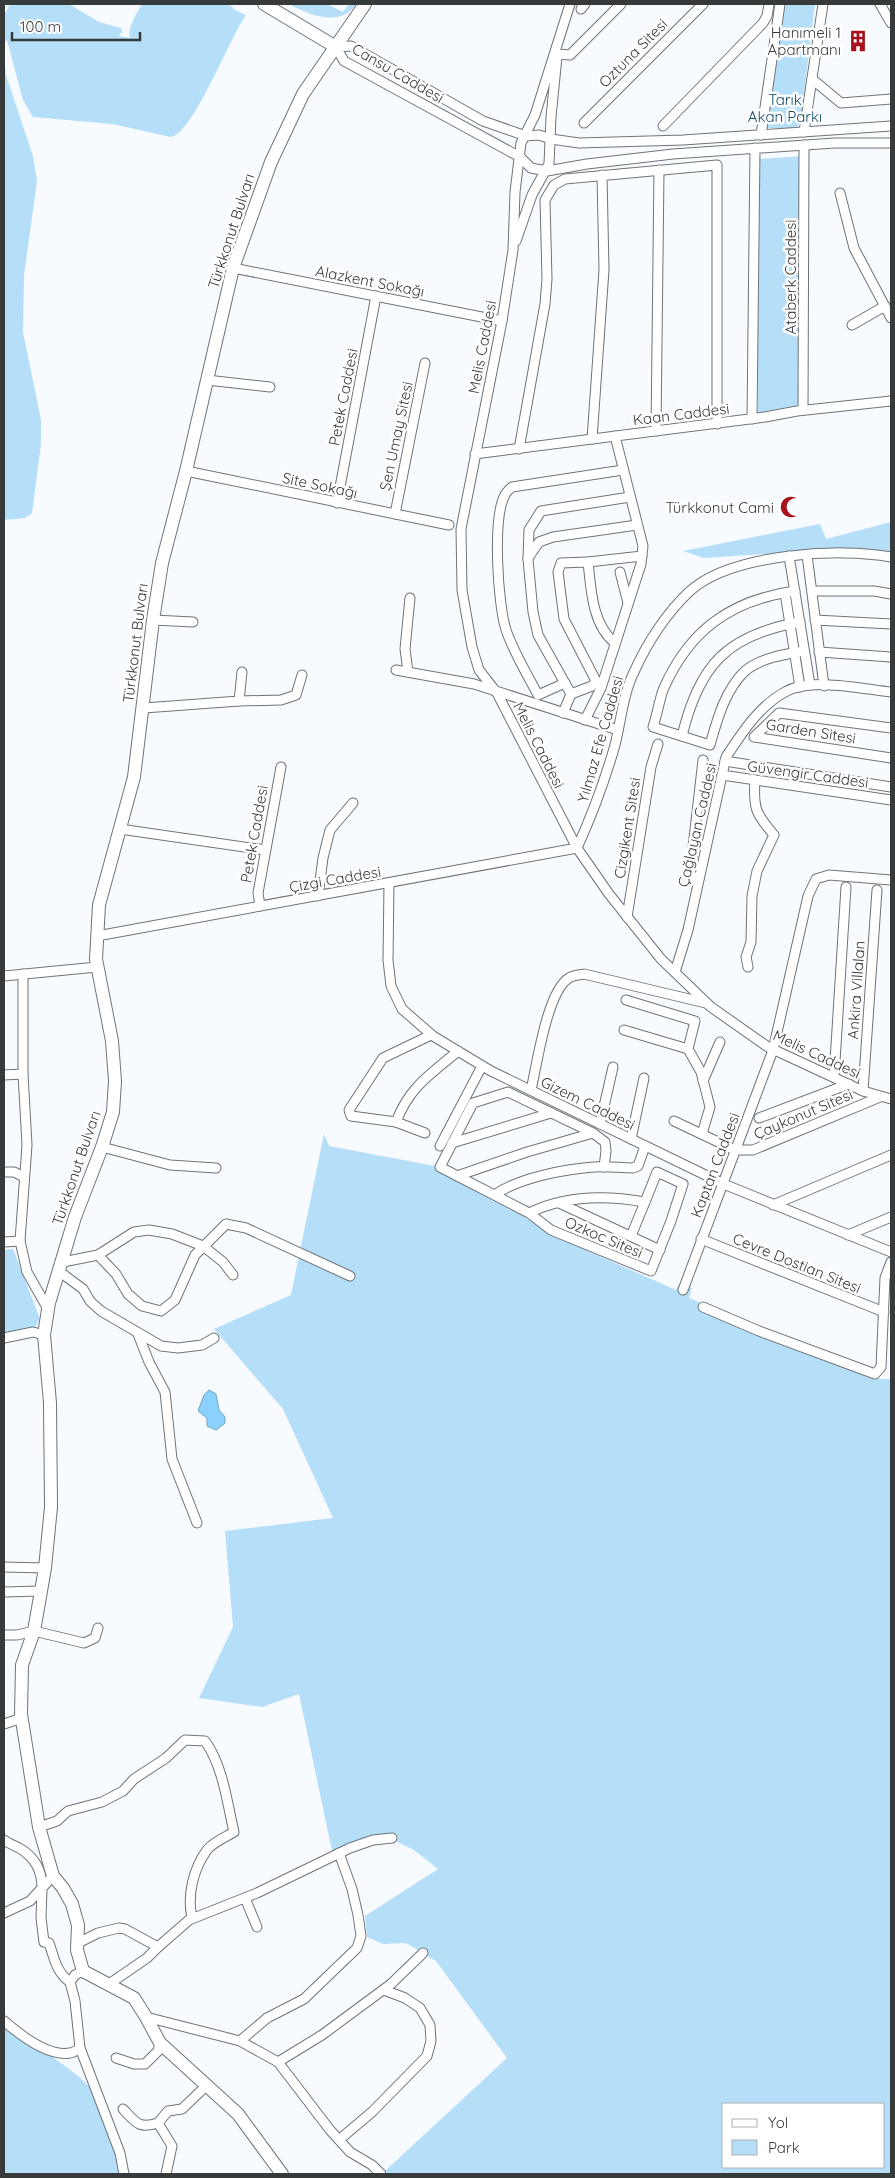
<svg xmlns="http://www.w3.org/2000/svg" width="895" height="2178" viewBox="0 0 895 2178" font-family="Quicksand,sans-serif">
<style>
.green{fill:#b5dff8;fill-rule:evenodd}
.water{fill:#8ad2fd;stroke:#71a4c3}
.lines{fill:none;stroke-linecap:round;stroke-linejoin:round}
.street-casing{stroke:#6f7478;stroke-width:11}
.secondary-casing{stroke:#6f7478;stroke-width:14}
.street{stroke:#fff;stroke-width:9}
.secondary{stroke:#fff;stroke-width:12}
.labels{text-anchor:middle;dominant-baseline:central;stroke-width:5;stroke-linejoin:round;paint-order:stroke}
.poi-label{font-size:15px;fill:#373a3b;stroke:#fff;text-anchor:end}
.street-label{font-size:15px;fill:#373a3b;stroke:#fff}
.park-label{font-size:15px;fill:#0f4966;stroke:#fff}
</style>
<rect width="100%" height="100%" fill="#f7fbff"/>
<g class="green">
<path d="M10 4H69L99 22 121 28 122 32 119 36 130 38C127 28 137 13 142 4H229L235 10 246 15C231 35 193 134 171 137L112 124 33 117 23 100 7 40 4 42V15Z"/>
<path d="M289 4H327L343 12 349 4H356C341 28 308 15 289 4Z"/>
<path d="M784 4H815L801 118 798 126 795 128H764Z"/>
<path d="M4 63 6 75 33 156 37 181 24 275 23 332 41 420V444L32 513 25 518 4 520Z"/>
<path d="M804 156 799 405 758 413V159Z"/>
<path d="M891 522V553L839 549 704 558 683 551 820 524 826 539Z"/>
<path d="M324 1134 329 1146 440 1167 500 1201 554 1236 676 1290 679 1284 692 1288 689 1298 880 1379H891V2174H388L385 2171 507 2058 436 1961 406 1943 383 1944 367 1937 365 1916 438 1869 414 1850 383 1835 332 1851 299 1694 262 1707 199 1698 233 1627 225 1531 333 1518 283 1409 214 1329 291 1295ZM724 2104H884V2167H724Z"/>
<path d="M13 1249 40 1319 34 1329 4 1333V1250Z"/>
<path d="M4 2021 77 2075 91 2088 117 2155 120 2174H4Z"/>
</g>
<path class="water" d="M209 1390 216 1394 219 1410 225 1417V1423L216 1430 207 1426V1418L198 1411 204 1395Z"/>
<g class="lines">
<g class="street-casing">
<g id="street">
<path d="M570 4 535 115 521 143 515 192 513 250 502 321 461 529 462 590 472 647 479 670 497 693 577 848 609 894 661 959 711 1007 768 1047 863 1091 891 1099"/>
<path d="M880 4 891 23"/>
<path d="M581 9 585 4"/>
<path d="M557 54 570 55 621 4"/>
<path d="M812 79 841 103 891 99"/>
<path d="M584 123 703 4"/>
<path d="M663 126 763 23 767 16 769 4"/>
<path d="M891 126 683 140 579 143 551 139 539 135 526 136 483 121 351 46 336 47 344 61 520 157 531 168 547 171 587 164 673 154 835 143H891"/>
<path d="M804 132 823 4"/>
<path d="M761 135 780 4"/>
<path d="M840 193 854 248 891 318"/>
<path d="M516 241 532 195 549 164 551 117 557 57"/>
<path d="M233 268 502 321"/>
<path d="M852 325 885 306"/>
<path d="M207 380 270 387"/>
<path d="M803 410 804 145"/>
<path d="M752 419 755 148"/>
<path d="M656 431 659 170"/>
<path d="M592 439 604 270 602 175"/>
<path d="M519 449 545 304 547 279 545 200 554 185 565 179 717 165V424"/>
<path d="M475 454 765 417 797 411 891 401"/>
<path d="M186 471 449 525"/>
<path d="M337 503 376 296"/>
<path d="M395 514 425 363"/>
<path d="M807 555 824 686"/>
<path d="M789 556 810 685"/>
<path d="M528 558 539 542 553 537 637 525"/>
<path d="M588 562 642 556"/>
<path d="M620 572 628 603"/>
<path d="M795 591C731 600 689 630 663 690 659 702 657 715 653 727L710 745C717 720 725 690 745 671 760 658 786 654 804 651"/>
<path d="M812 591H874L891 594"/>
<path d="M785 593 800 687"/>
<path d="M153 620 193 622"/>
<path d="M815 620 891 624"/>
<path d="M819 652 891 657"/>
<path d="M396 670 474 684 618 730"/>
<path d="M408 672 405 649 410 598"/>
<path d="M565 683 538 695C527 674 514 653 506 630 498 605 492 518 505 495 506 492 510 489 512 487L623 470"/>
<path d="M571 694 592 686 596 681 564 619 558 572 561 563 588 562C591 589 592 625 615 643"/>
<path d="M239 701 281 700 296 695 302 675"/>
<path d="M144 708 239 701 242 672"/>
<path d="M563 713 571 694 538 635 533 612 528 559 529 530 541 511 630 497"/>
<path d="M585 720 601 688 641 564 643 546 615 436"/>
<path d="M891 728 779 713 754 737 891 758"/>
<path d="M682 736C699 665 727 635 800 622"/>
<path d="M725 761 891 787"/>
<path d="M722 775 891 800"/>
<path d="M120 829 265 850"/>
<path d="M577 848C592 815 605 780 615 745 621 721 623 694 634 672 647 643 667 612 690 591 731 554 839 547 891 557"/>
<path d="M698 882 690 873 703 760"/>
<path d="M389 884 388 960 391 986 402 1009 433 1036 491 1071 726 1185 891 1252"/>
<path d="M318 896 323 858 330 830 353 803"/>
<path d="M260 906 258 893 281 767"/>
<path d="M627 917 651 767 658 744"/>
<path d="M97 936 577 848"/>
<path d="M748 967 746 957 751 942 752 896 757 871 774 835C756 814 753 809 755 780"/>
<path d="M675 972 688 930 726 757C742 733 759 706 785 692 811 677 862 689 891 692"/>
<path d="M23 974V1074L27 1145 20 1241 27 1272 48 1309"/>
<path d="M4 976 97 967"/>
<path d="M626 1000 695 1021 688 1049"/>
<path d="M624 1030 688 1049 701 1072 710 1107 702 1134"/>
<path d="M4 1075 23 1074"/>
<path d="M834 1077 846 887"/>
<path d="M703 1081 720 1042"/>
<path d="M531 1090C537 1065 547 991 569 978 573 975 580 975 584 974L706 1003"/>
<path d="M863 1091 877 890"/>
<path d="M759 1118 849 1084"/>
<path d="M674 1121 735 1150H753L880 1097"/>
<path d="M396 1122C410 1086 430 1075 458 1051"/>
<path d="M600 1124 613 1067"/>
<path d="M425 1133 396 1122 351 1116 349 1110 383 1058 431 1035"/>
<path d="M631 1139 644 1078"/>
<path d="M452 1143 551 1113"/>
<path d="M440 1146 482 1066"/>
<path d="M102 1147 170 1165 216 1168"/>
<path d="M4 1172H14L24 1177"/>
<path d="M457 1176 527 1152 593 1133"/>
<path d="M496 1194C519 1178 565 1169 594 1167 607 1166 620 1168 633 1168L638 1166 645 1146"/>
<path d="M559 1203 660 1250"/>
<path d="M773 1205 891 1155"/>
<path d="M529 1213 551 1230 651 1271 671 1221 683 1184 657 1172 645 1202C606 1195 565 1195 529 1213L440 1167 473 1103 508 1092 593 1133 605 1142 606 1151 604 1167"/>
<path d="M848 1235 891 1217"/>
<path d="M631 1236 645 1202"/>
<path d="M701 1239 884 1312"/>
<path d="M4 1242 20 1241"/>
<path d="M98 1255 116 1274 128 1294 142 1306 161 1311 175 1300 195 1255 226 1224 246 1228 350 1276"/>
<path d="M63 1262 98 1255 134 1232 149 1230 172 1234 203 1246 223 1262 233 1275"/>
<path d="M60 1272 83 1289 90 1301 101 1311 161 1346 178 1348 202 1345 214 1338"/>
<path d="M683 1290 773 1050 808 896 816 879 829 875 891 880"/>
<path d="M703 1307 759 1331 875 1374 881 1367 885 1278 891 1262"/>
<path d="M138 1334 149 1362 165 1392 172 1459 197 1523"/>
<path d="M4 1338 33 1332 44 1335"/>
<path d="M4 1567 45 1568"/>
<path d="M4 1592 40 1591"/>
<path d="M4 1635H17L34 1631 84 1643 95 1638 98 1628"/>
<path d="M4 1724 22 1718"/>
<path d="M39 1827 57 1821 68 1811 102 1802 123 1791 134 1779 166 1758 185 1740 205 1741C223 1766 227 1802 234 1832 226 1837 213 1842 207 1850 193 1869 187 1896 192 1918"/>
<path d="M4 1840C9 1844 14 1845 19 1848 35 1857 42 1870 42 1888L30 1901 4 1913"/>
<path d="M53 1876 42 1888 41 1918 44 1942 49 1943C54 1957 56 1972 70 1982"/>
<path d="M245 1898 257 1927"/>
<path d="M78 1943 98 1933 119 1928 125 1929 158 1947 147 1958 109 1984"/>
<path d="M158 1947 189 1920 257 1893 350 1848 373 1840 392 1838"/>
<path d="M83 1971 75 1975 70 1982 75 2001 80 2048 120 2153 124 2174"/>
<path d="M146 2017 240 2041 278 2062 330 2130 350 2152 372 2165 381 2174"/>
<path d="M4 2021C19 2034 48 2057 70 2053 73 2053 77 2050 80 2048"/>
<path d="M240 2041 267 2018 304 1999 357 1948 361 1936 358 1915 352 1889 339 1853"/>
<path d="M116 2058 134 2064H145L158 2051 160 2043"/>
<path d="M278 2062 322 2035 391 1984 423 1953"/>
<path d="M123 2109C136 2123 139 2129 158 2123"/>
<path d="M340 2139 372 2112 427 2056 431 2041 430 2025 420 2008 405 1998 384 1990"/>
<path d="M166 2174 172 2146 158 2123 168 2111 182 2109 206 2086"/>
</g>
</g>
<g class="secondary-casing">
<g id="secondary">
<path d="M264 4 336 47"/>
<path d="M282 2174 238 2114 160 2043 146 2017 134 1998 83 1971 77 1950 78 1925 72 1904 63 1888 53 1876 39 1827 21 1714 22 1665 34 1631 45 1568 51 1507 50 1403 44 1335 49 1303 75 1217 102 1147 113 1112 115 1081 112 1041 96 959 99 905 134 777 153 620 162 563 186 471 233 268 271 162 303 94 365 4"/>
</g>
</g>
<use href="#street" class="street"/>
<use href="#secondary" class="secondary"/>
</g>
<defs>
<g id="building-bare" transform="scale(1.725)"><path d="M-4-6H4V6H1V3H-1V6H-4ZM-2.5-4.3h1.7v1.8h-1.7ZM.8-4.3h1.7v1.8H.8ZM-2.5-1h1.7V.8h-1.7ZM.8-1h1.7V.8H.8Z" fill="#a8121d" stroke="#fff" stroke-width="2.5" paint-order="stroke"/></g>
<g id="mosque-bare" transform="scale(1.725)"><path d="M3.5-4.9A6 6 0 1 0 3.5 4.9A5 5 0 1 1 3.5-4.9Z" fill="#a8121d" stroke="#fff" stroke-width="2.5" paint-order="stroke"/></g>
</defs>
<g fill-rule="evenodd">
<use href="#building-bare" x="858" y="41"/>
<use href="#mosque-bare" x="791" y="507"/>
</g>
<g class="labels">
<g class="poi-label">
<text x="841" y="32">Hanımeli 1<tspan x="841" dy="17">Apartmanı</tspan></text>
<text x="774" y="507">Türkkonut Cami</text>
</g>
<g class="street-label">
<text transform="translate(633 53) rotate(-45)">Oztuna Sitesi</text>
<text transform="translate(398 73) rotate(30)">Cansu Caddesi</text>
<text transform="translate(231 231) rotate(-72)">Türkkonut Bulvarı</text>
<text transform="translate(790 277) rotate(-90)">Ataberk Caddesi</text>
<text transform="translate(370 281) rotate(11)">Alazkent Sokağı</text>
<text transform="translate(482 347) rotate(-79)">Melis Caddesi</text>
<text transform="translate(343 397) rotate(-79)">Petek Caddesi</text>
<text transform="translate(681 414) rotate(-7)">Kaan Caddesi</text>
<text transform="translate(396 436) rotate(-78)">Şen Umay Sitesi</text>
<text transform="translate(320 485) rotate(12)">Site Sokağı</text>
<text transform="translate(135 643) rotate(-83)">Türkkonut Bulvarı</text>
<text transform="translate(811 731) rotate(9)">Garden Sitesi</text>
<text transform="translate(600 739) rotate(-74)">Yılmaz Efe Caddesi</text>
<text transform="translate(539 745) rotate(63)">Melis Caddesi</text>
<text transform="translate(808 774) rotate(8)">Güvengir Caddesi</text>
<text transform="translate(697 825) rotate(-77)">Çağlayan Caddesi</text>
<text transform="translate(627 828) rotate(-81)">Cizgikent Sitesi</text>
<text transform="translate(254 834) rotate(-80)">Petek Caddesi</text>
<text transform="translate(335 879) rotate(-10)">Çizgi Caddesi</text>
<text transform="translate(856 990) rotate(-86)">Ankira Villalan</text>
<text transform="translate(817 1054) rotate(25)">Melis Caddesi</text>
<text transform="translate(588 1103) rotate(26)">Gizem Caddesi</text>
<text transform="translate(803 1114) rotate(-23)">Çaykonut Sitesi</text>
<text transform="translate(715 1165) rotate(-69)">Kaptan Caddesi</text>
<text transform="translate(76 1168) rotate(-71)">Türkkonut Bulvarı</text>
<text transform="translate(604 1237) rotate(23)">Ozkoc Sitesi</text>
<text transform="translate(797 1263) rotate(22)">Cevre Dostian Sitesi</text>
</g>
<g class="park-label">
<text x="785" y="99">Tarık<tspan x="785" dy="17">Akan Parkı</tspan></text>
</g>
</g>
<rect width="895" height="2178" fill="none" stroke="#373a3b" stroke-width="10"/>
<rect x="722" y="2103" width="162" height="65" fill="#ffffff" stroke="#afb0b1"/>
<rect x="732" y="2119" width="25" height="8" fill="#ffffff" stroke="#afb0b1"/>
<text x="768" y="2128" font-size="15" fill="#373a3b">Yol</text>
<rect x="732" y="2140" width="25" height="15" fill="#b5dff8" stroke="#afb0b1"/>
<text x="768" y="2153" font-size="15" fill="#373a3b">Park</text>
<path d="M12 32v8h128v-8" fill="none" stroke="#373a3b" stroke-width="2.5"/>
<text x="20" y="32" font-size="15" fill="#373a3b" stroke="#ffffff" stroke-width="4" paint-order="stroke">100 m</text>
</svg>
